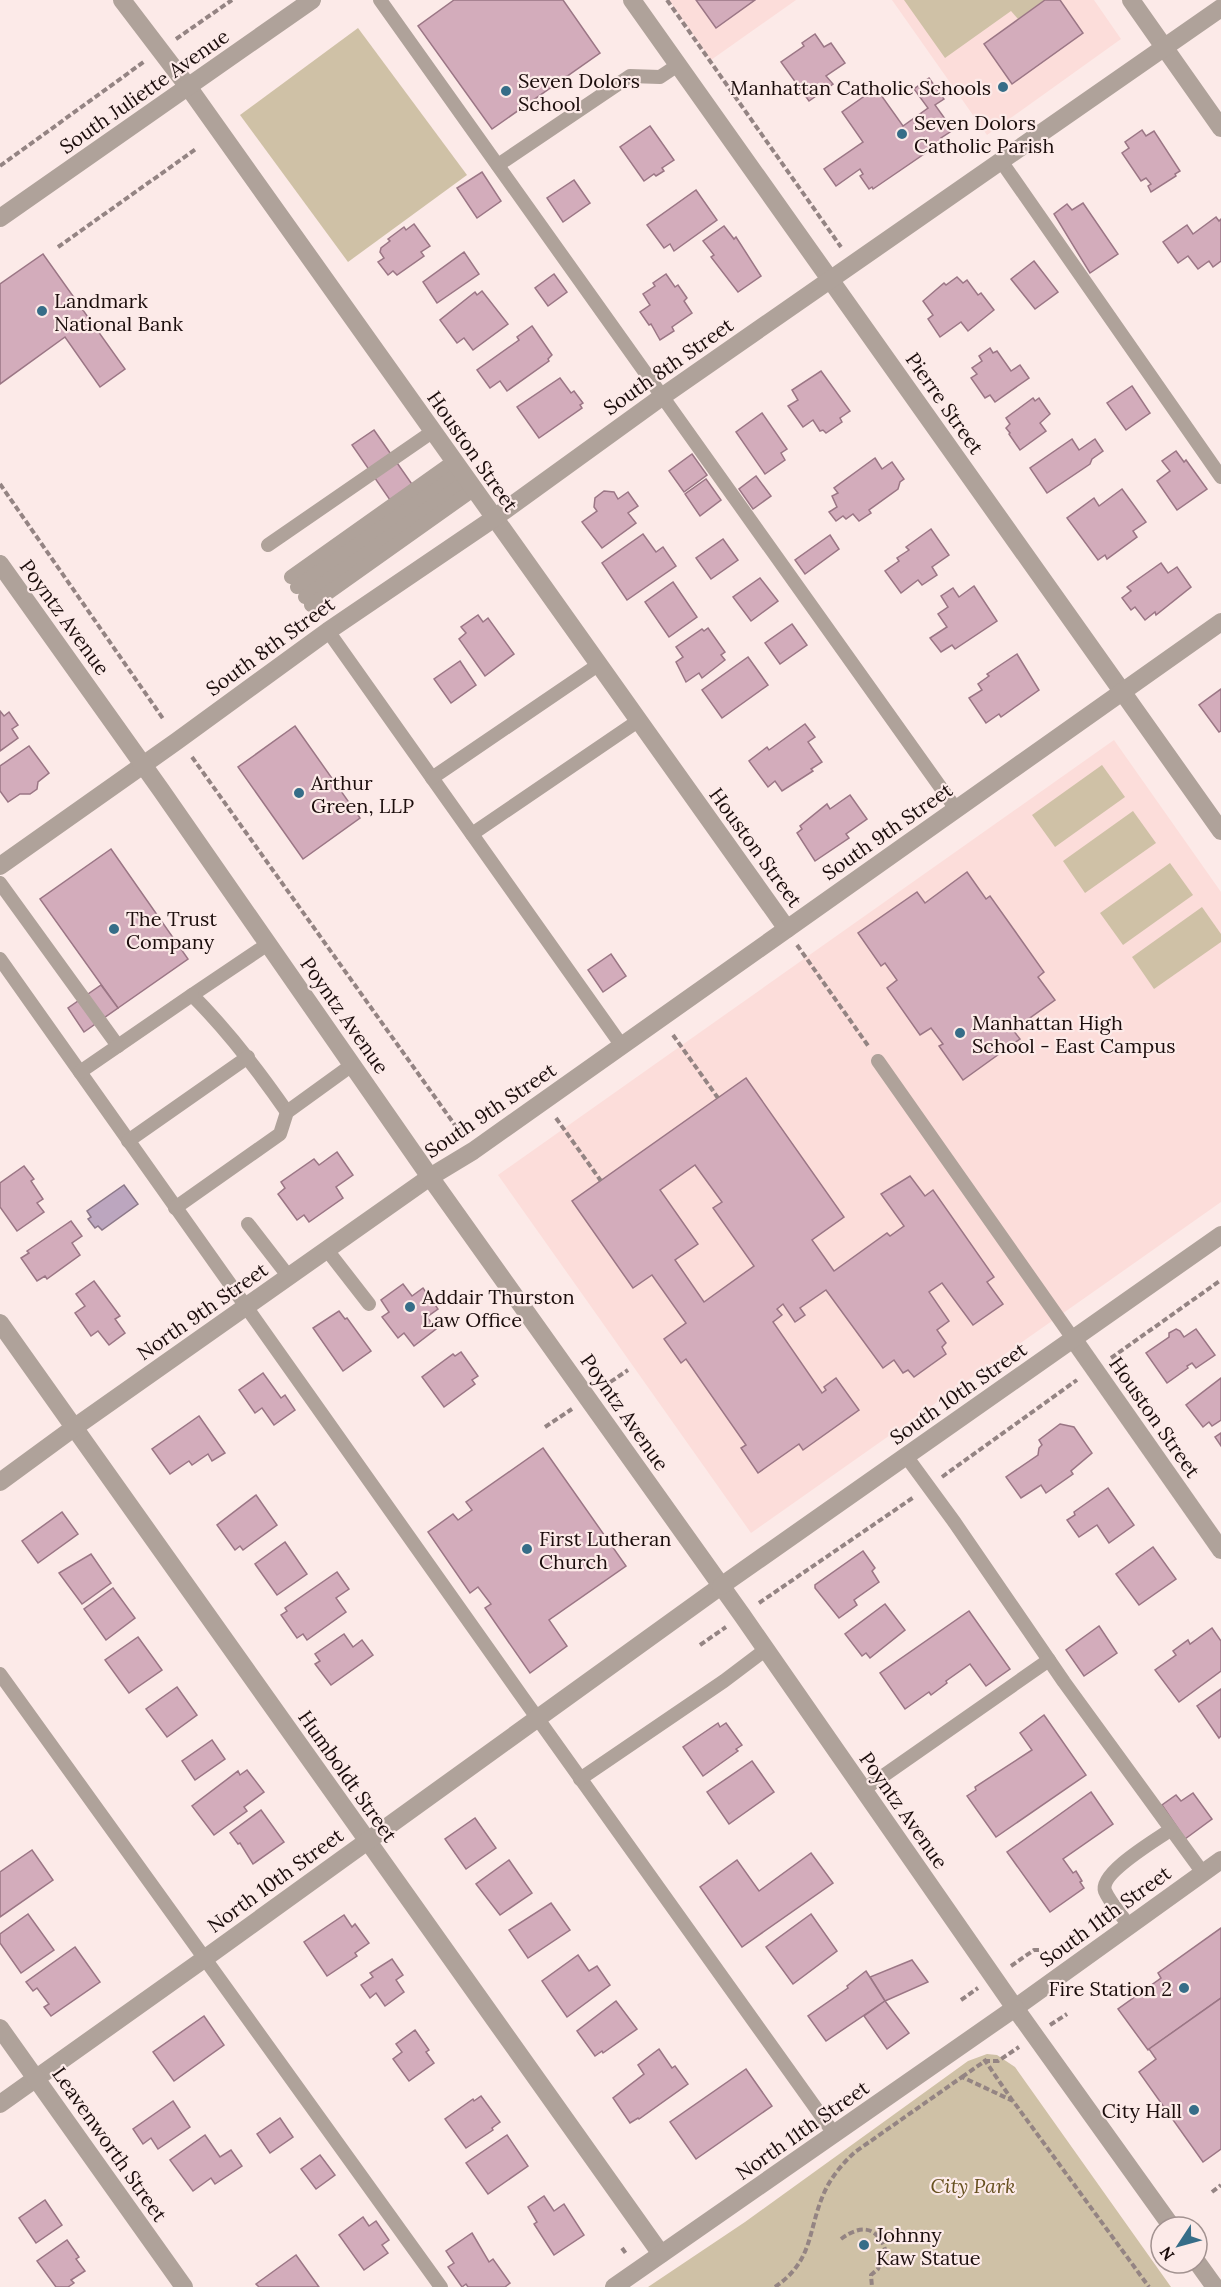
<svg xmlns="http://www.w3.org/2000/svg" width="1221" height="2287" viewBox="0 0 1221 2287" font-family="Lora,serif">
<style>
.built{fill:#fcddda}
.green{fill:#cfc1a6}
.water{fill:#bca6bf;stroke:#8c7889;stroke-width:1.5}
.building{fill:#d3acbb;stroke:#9b7685;stroke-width:1.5;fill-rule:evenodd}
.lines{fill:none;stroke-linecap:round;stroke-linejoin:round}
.path{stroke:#948483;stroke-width:4;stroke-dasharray:6 3;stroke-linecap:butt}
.service{stroke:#afa29a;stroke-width:14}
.minor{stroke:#afa29a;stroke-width:18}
.tertiary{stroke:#afa29a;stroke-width:18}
.poi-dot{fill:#366d88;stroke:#fceae8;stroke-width:2}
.labels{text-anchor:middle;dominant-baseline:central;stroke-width:4.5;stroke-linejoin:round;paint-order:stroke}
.poi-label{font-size:20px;fill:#1b0d0c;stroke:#fceae8;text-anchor:start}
.street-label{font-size:20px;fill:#1b0d0c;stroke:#fceae8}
.park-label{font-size:20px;font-style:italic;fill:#675120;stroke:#fceae8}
</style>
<rect width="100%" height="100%" fill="#fceae8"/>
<g class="built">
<path d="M669 0H796L711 60Z"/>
<path d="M892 0H1094L1121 39 987 135Z"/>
<path d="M1114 740 1221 892V1202L751 1533 498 1175Z"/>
</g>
<g class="green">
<path d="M904 0H1045L1018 19 1011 11 945 58Z"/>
<path d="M358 28 467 175 348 262 240 115Z"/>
<path d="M1102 765 1125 797 1055 847 1032 815Z"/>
<path d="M1133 811 1156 843 1085 893 1063 861Z"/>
<path d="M1170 863 1193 895 1123 945 1100 913Z"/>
<path d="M1202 907 1221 934V942L1154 989 1132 957Z"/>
<path d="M987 2054 997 2055 1015 2067 1171 2287H648L745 2222 968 2061Z"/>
</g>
<path class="water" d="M124 1185 138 1204 102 1230 98 1226 95 1228 88 1219 91 1217 87 1211Z"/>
<g class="building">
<path d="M454 0H563L600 53 492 129 418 26Z"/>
<path d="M696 0H755L716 28Z"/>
<path d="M1045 0H1060L1083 33 1012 84 984 44Z"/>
<path d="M815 34 824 47 831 43 845 63 826 76 833 84 809 101 781 62 804 46 802 43Z"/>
<path d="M929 78 944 99 935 105 953 130 941 138 943 141 873 189 872 187 869 189 860 176 863 174 860 169 836 186 824 169 863 142 842 112 876 88 903 126 928 108 914 89Z"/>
<path d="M650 126 674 160 662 168 664 171 656 176 654 174 644 181 620 147Z"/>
<path d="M1142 130 1146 136 1154 131 1180 171 1175 174 1176 176 1151 192 1148 186 1151 184 1146 178 1141 181 1122 153 1129 148 1125 142Z"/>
<path d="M482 172 501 201 477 218 457 188Z"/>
<path d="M574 180 590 203 563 222 547 198Z"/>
<path d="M696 190 717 220 674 251 670 244 664 248 647 225Z"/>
<path d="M1083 203 1118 254 1090 273 1054 214 1067 204 1072 210Z"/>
<path d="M1216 217 1219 221 1221 219V261L1213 267 1209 261 1198 269 1188 256 1178 263 1163 242 1187 225 1193 234Z"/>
<path d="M414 224 430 246 421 252 424 256 397 275 393 271 388 275 378 262 384 258 380 252 381 248 390 241 388 239 404 227 406 230Z"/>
<path d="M724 226 734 239 736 237 761 276 738 292 711 257 714 255 703 241Z"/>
<path d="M464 252 479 274 437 303 423 282Z"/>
<path d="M43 254 125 369 100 387 65 337 0 384V284Z"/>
<path d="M1034 261 1058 292 1035 309 1011 279Z"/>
<path d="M554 274 567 292 548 306 535 288Z"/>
<path d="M666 274 675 287 678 285 687 298 684 301 692 313 672 327 674 331 660 340 651 324 649 325 640 312 650 305 643 294 655 286 653 283Z"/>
<path d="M957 277 963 283 967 280 978 295 981 293 994 310 968 331 961 322 940 337 928 319 933 315 923 301 944 283 946 285Z"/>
<path d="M482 291 508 324 473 350 464 338 457 343 440 320 475 292 477 295Z"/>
<path d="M532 326 552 355 548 359 549 361 507 391 500 381 490 388 477 370 519 340 517 337Z"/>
<path d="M990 348 993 353 997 351 1011 371 1020 365 1029 378 995 402 990 395 985 398 971 378 977 374 972 368 982 361 979 356Z"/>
<path d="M821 371 850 411 840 418 842 422 826 433 823 430 820 431 813 420 803 427 788 406 798 400 792 390Z"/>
<path d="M560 378 571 393 574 391 583 403 580 405 582 408 539 438 517 407Z"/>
<path d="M1132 386 1150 413 1126 430 1107 403Z"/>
<path d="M1033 398 1035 401 1039 398 1050 414 1040 423 1046 431 1020 450 1009 434 1010 433 1006 428 1010 424 1006 418Z"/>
<path d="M762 413 787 449 781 453 785 460 765 474 736 432Z"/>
<path d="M374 430 437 520 415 536 352 445Z"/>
<path d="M1072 439 1079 450 1095 439 1103 451 1092 459 1090 464 1047 493 1030 468Z"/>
<path d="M1176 451 1184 462 1186 460 1207 489 1177 510 1157 481 1170 471 1162 461Z"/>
<path d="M692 454 707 475 684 492 669 471Z"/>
<path d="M875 458 882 469 892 462 904 479 900 482 898 489 869 510 871 513 859 521 853 514 846 519 843 516 836 521 829 512 837 507 832 496 838 493 834 488Z"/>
<path d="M756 476 771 496 753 509 739 489Z"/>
<path d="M706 479 721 500 700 516 685 494Z"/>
<path d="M1122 489 1146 522 1133 531 1137 537 1107 559 1105 555 1098 560 1067 518 1094 498 1099 506Z"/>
<path d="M604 491 614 492 618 499 628 492 638 506 628 513 636 523 602 548 582 522 597 511 594 507 595 498Z"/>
<path d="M931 529 949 555 932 567 937 575 922 585 918 580 901 593 885 571 899 561 897 558 909 550 906 547Z"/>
<path d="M643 534 656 552 663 547 676 566 627 600 602 563Z"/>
<path d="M830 535 839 549 805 574 795 560Z"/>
<path d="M723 539 738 560 711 579 696 558Z"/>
<path d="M1161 563 1168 573 1177 567 1191 587 1156 615 1155 612 1145 620 1135 607 1131 610 1122 598 1131 591 1127 587Z"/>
<path d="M760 578 778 601 751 621 733 597Z"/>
<path d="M673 582 697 617 669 637 645 602Z"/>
<path d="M974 586 997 621 955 649 952 645 941 652 930 638 947 627 938 614 948 607 941 596 953 588 959 597Z"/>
<path d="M478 615 483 622 488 618 514 654 485 676 459 639 466 633 461 627Z"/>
<path d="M792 624 807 645 780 664 765 643Z"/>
<path d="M708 628 725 652 721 655 725 660 702 678 699 673 686 682 676 662 683 657 676 647 702 629 704 631Z"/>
<path d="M1017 654 1039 690 1001 717 999 714 986 723 969 698 982 690 978 684 989 676 987 674Z"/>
<path d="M748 657 768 685 722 718 702 690Z"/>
<path d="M460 661 476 685 451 703 434 679Z"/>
<path d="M1221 689V731L1219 732 1199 705Z"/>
<path d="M0 711 4 716 9 712 18 725 12 729 18 738 0 751Z"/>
<path d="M805 724 815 737 808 742 822 762 811 769 813 771 782 791 775 781 768 787 749 761 767 747 769 750Z"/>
<path d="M295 726 360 818 303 859 238 767Z"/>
<path d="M29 746 49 773 38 782 37 789 30 794H20L8 802 0 791V766Z"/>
<path d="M850 795 867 819 846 834 849 838 815 861 797 833 802 829 800 826 827 804 830 809Z"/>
<path d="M111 849 188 959 118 1008 40 899Z"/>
<path d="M967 872 986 899 990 896 1044 972 1038 977 1055 1000 1013 1030 1020 1039 963 1080 939 1046 943 1044 931 1028 920 1035 887 988 897 980 885 963 881 966 858 933 917 892 925 903Z"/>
<path d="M611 954 626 976 603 992 588 970Z"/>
<path d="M101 985 118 1008 84 1032 68 1008Z"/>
<path d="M746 1078 844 1217 812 1240 834 1271 887 1233 890 1236 904 1226 881 1194 910 1176 925 1196 933 1190 994 1277 987 1282 1003 1304 973 1325 942 1283 929 1292 949 1321 937 1330 946 1343 942 1347 946 1354 914 1377 908 1370 903 1373 894 1360 883 1368 826 1290 800 1308 805 1315 795 1322 783 1304 777 1309 782 1315 773 1322 822 1393 826 1390 824 1387 836 1378 859 1410 803 1450 799 1444 758 1473 741 1448 746 1445 686 1359 681 1363 664 1339 686 1323 652 1275 633 1288 572 1201ZM695 1165 722 1202 713 1208 754 1266 704 1302 675 1260 698 1244 660 1190Z"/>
<path d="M337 1152 353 1175 336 1187 343 1198 309 1222 304 1215 297 1220 278 1194 285 1188 281 1182 314 1159 319 1165Z"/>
<path d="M24 1166 34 1179 31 1181 43 1199 37 1203 44 1212 17 1231 0 1207V1183Z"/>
<path d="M71 1221 82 1236 72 1243 80 1255 47 1279 45 1276 37 1281 21 1258 29 1253 27 1251Z"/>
<path d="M94 1281 120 1316 115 1319 125 1333 109 1345 98 1331 91 1336 75 1313 85 1306 76 1294Z"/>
<path d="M403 1284 412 1296 423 1288 438 1309 427 1317 436 1329 414 1346 404 1333 398 1338 382 1317 389 1312 381 1300Z"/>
<path d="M339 1311 345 1319 347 1318 371 1351 343 1371 313 1328Z"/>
<path d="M1176 1329 1180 1331 1184 1337 1196 1329 1215 1355 1196 1368 1192 1363 1187 1366 1188 1368 1167 1383 1146 1353 1169 1337V1333Z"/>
<path d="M461 1352 478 1376 472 1380 475 1384 444 1407 422 1377 453 1354 455 1356Z"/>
<path d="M263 1373 281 1398 285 1395 295 1410 274 1425 262 1408 255 1413 239 1390Z"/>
<path d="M1221 1378V1420L1212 1426 1209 1422 1203 1427 1186 1405Z"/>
<path d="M199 1416 225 1453 212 1461 208 1454 192 1465 189 1461 170 1474 152 1449Z"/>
<path d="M1060 1424 1074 1427 1092 1453 1071 1471 1073 1474 1046 1493 1041 1485 1021 1498 1006 1477 1038 1455 1039 1448 1042 1445 1039 1440Z"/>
<path d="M1221 1433V1446L1215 1437Z"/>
<path d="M543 1448 626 1566 549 1620 567 1646 530 1673 485 1608 491 1604 478 1587 470 1593 428 1532 453 1514 458 1520 472 1510 466 1502Z"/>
<path d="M1108 1488 1134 1525 1109 1543 1097 1525 1079 1537 1067 1520 1075 1515 1074 1512Z"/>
<path d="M256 1495 277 1525 243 1550 240 1546 235 1550 217 1525Z"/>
<path d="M62 1512 78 1534 38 1563 22 1541Z"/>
<path d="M285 1542 307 1574 277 1595 255 1564Z"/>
<path d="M1153 1547 1176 1579 1139 1605 1116 1574Z"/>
<path d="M863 1551 875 1568 872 1571 879 1582 854 1600 857 1605 839 1618 815 1588V1585Z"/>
<path d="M91 1554 111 1583 82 1604 59 1573Z"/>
<path d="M337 1572 349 1589 336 1598 346 1612 307 1640 303 1634 297 1638 281 1615 287 1611 285 1608Z"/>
<path d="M113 1588 135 1618 106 1640 84 1609Z"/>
<path d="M885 1604 905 1630 870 1658 866 1653 862 1656 845 1634Z"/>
<path d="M969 1611 1010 1669 986 1686 970 1664 946 1681 947 1683 931 1695 929 1692 905 1709 880 1673Z"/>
<path d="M1099 1626 1117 1653 1084 1676 1066 1650Z"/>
<path d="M1212 1628 1221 1641V1671L1179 1702 1155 1670 1176 1655 1173 1651 1188 1640 1190 1644Z"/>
<path d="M344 1634 353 1647 362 1640 373 1655 331 1685 315 1664 320 1661 315 1654Z"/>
<path d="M138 1637 162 1670 129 1693 105 1660Z"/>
<path d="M177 1687 197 1715 167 1737 146 1709Z"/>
<path d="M1221 1689V1736L1219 1738 1197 1706Z"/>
<path d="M1044 1715 1086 1775 996 1837 967 1796 976 1790 975 1787 1032 1750 1020 1733Z"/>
<path d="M718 1723 720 1727 726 1723 742 1745 736 1749 738 1751 703 1776 683 1747Z"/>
<path d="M212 1740 225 1759 195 1780 182 1761Z"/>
<path d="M752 1761 774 1792 729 1824 707 1792Z"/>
<path d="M247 1770 264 1792 244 1807 247 1811 214 1835 192 1806 238 1771 240 1775Z"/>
<path d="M1091 1792 1113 1824 1063 1859 1073 1873 1076 1871 1082 1881 1080 1882 1084 1888 1050 1912 1007 1852Z"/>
<path d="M1193 1793 1212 1819 1185 1839 1162 1805 1176 1795 1181 1801Z"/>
<path d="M261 1810 284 1842 253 1864 240 1843 238 1844 230 1833Z"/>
<path d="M475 1818 496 1848 466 1869 445 1839Z"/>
<path d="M32 1850 53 1880 0 1917V1872Z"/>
<path d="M811 1853 833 1883 742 1947 700 1887 737 1860 759 1891Z"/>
<path d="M509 1860 532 1893 500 1915 476 1884Z"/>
<path d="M551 1903 570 1930 528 1958 509 1930Z"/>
<path d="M28 1914 54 1950 21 1973 0 1943V1934Z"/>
<path d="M811 1914 837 1951 793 1984 766 1947Z"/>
<path d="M344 1915 352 1927 355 1924 369 1943 355 1953 357 1956 327 1976 304 1942Z"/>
<path d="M1221 1928V1998L1148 2050 1118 2009 1161 1978 1158 1973Z"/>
<path d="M75 1947 100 1982 51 2016 44 2007 49 2004 37 1988 33 1991 26 1982Z"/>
<path d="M578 1955 589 1971 597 1966 610 1985 567 2017 542 1981Z"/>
<path d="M392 1959 403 1975 396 1980 404 1992 385 2006 376 1993 370 1998 361 1985 373 1977 370 1973Z"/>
<path d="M912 1960 928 1982 885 2001 870 1977Z"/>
<path d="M866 1971 885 2001 826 2041 808 2016 848 1988 847 1986Z"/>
<path d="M1221 1998V2149L1203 2162 1139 2072 1156 2059 1149 2049Z"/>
<path d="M616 2001 637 2029 603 2053 602 2051 595 2056 577 2031Z"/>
<path d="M885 2001 909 2033 887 2049 864 2016Z"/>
<path d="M204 2016 224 2045 174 2081 153 2052Z"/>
<path d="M415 2030 429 2050 426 2052 434 2063 409 2081 393 2059 402 2052 396 2044Z"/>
<path d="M659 2049 672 2068 675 2066 688 2084 639 2119 638 2118 630 2123 613 2098 644 2074 638 2065Z"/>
<path d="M746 2069 772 2106 696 2159 670 2122Z"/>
<path d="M481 2096 500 2122 492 2128 493 2130 466 2148 445 2119 473 2099 474 2101Z"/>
<path d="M173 2101 190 2127 158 2149 151 2138 143 2144 133 2129Z"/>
<path d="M280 2118 293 2137 270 2153 257 2134Z"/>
<path d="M205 2135 220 2157 231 2150 242 2166 215 2184 211 2178 193 2191 170 2160Z"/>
<path d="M507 2135 528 2166 488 2194 466 2163Z"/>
<path d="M320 2155 335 2175 316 2189 301 2169Z"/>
<path d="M544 2196 554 2211 564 2204 584 2235 554 2255 534 2224 537 2222 528 2207Z"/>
<path d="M45 2200 62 2225 36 2243 19 2218Z"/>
<path d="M363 2217 369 2226 376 2221 389 2240 382 2245 388 2253 364 2270 339 2235Z"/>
<path d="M472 2233 489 2262 493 2259 510 2283 505 2287H468L466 2284 462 2287 448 2267 454 2263 446 2251Z"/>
<path d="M67 2240 79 2257 76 2259 85 2271 71 2280 74 2283 68 2287H56L37 2261Z"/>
<path d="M296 2255 319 2287H259L256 2284Z"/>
</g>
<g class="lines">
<g class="path">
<path d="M667 0 841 247"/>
<path d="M176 39 232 0"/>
<path d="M0 166 145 61"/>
<path d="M58 247 196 149"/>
<path d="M0 484 164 720"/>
<path d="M192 757 462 1135"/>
<path d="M797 945 869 1047"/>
<path d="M673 1035 718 1098"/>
<path d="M556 1118 601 1181"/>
<path d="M1111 1358 1221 1280"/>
<path d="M603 1387 628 1370"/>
<path d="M545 1427 572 1409"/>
<path d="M942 1477 1077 1380"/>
<path d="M759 1603 914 1497"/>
<path d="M700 1645 726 1627"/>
<path d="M1011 1966 1034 1950H1040"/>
<path d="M961 2000 978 1988"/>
<path d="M1050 2025 1067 2014"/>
<path d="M984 2059 1012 2100"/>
<path d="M962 2077 985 2061H998L1019 2047"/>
<path d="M1212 2192 1221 2185"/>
<path d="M841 2239C860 2225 876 2225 885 2249L878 2269 871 2275 872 2287"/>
<path d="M622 2248 627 2255"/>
<path d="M775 2287C814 2260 807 2232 824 2193 831 2177 843 2163 855 2152L962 2077 1013 2101 1149 2287"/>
</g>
<g class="service">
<path d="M380 0 956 809"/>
<path d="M1001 161 1221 477"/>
<path d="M498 165 630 76 660 77 678 65"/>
<path d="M268 545 432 432"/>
<path d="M291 577 453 462"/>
<path d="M297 587 461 472"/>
<path d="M305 597 467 481"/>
<path d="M311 605 473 490"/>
<path d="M328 631 622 1046"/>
<path d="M432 778 598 665"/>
<path d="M472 834 638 721"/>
<path d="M0 883 118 1046"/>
<path d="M268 944 192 995C228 1031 258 1070 287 1112"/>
<path d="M0 959 523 1698 835 2135"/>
<path d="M878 1061 1074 1340"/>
<path d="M80 1072 192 995"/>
<path d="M128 1141 248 1057"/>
<path d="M175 1208 280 1134 287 1112 352 1065"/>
<path d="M248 1224 289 1277"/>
<path d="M327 1250 369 1304"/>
<path d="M906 1456 955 1523 1064 1682 1203 1873"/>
<path d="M0 1674 441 2287"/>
<path d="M580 1779 724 1681 765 1650"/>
<path d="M863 1790 1049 1660"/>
<path d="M1129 1926C1122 1915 1110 1903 1105 1891 1099 1873 1156 1840 1170 1830"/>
</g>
<g class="minor">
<path d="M122 0 189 88 787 929"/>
<path d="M632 0 1221 831"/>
<path d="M1131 0 1221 128"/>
<path d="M0 866 177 741 328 631 493 519 663 396 1221 8"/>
<path d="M0 1323 661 2254"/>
<path d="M1074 1340 1221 1550"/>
<path d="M0 1482 75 1427 430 1177 473 1151 1221 622"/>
<path d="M1015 2008 1221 1860"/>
<path d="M0 2104 204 1959 721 1586"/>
</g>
<g class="tertiary">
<path d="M0 218 312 0"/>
<path d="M0 564 161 790 430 1177 742 1615 1015 2008 1172 2227"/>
<path d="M721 1586 1221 1235"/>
<path d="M0 2028 184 2287"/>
<path d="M1197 2262 1215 2287"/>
<path d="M614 2287 1015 2008"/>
</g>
</g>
<g class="poi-dot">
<circle cx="1003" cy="87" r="6"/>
<circle cx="506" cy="91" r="6"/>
<circle cx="902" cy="134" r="6"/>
<circle cx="42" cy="311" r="6"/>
<circle cx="299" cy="793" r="6"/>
<circle cx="114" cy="929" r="6"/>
<circle cx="960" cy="1033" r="6"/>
<circle cx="410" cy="1307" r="6"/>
<circle cx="527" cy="1549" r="6"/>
<circle cx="1184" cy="1988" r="6"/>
<circle cx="1194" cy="2110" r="6"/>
<circle cx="864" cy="2245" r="6"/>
</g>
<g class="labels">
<g class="poi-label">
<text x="518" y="80">Seven Dolors<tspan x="518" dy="23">School</tspan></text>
<text x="991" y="87" text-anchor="end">Manhattan Catholic Schools</text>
<text x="914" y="122">Seven Dolors<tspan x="914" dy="23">Catholic Parish</tspan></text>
<text x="54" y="300">Landmark<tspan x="54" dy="23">National Bank</tspan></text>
<text x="311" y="782">Arthur<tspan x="311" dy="23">Green, LLP</tspan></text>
<text x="126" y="918">The Trust<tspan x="126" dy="23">Company</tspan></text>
<text x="972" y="1022">Manhattan High<tspan x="972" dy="23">School - East Campus</tspan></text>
<text x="422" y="1296">Addair Thurston<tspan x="422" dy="23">Law Office</tspan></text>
<text x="539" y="1538">First Lutheran<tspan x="539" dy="23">Church</tspan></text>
<text x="1172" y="1988" text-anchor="end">Fire Station 2</text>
<text x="1182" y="2110" text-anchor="end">City Hall</text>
<text x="876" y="2234">Johnny<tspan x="876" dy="23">Kaw Statue</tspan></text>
</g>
<g class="street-label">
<text transform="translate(144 91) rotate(-35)">South Juliette Avenue</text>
<text transform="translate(668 366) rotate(-35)">South 8th Street</text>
<text transform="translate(945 403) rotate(55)">Pierre Street</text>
<text transform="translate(473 451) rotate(55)">Houston Street</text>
<text transform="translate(65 617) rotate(54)">Poyntz Avenue</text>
<text transform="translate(270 646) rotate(-36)">South 8th Street</text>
<text transform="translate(887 831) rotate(-35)">South 9th Street</text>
<text transform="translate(756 847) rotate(54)">Houston Street</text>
<text transform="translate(345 1015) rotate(55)">Poyntz Avenue</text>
<text transform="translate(490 1110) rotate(-34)">South 9th Street</text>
<text transform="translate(202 1311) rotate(-35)">North 9th Street</text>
<text transform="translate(958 1393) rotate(-35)">South 10th Street</text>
<text transform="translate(625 1412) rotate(55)">Poyntz Avenue</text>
<text transform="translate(1155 1417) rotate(55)">Houston Street</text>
<text transform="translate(348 1776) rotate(55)">Humboldt Street</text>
<text transform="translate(904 1810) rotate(55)">Poyntz Avenue</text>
<text transform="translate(275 1880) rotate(-36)">North 10th Street</text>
<text transform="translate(1105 1916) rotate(-36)">South 11th Street</text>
<text transform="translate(802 2130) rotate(-35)">North 11th Street</text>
<text transform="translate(110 2144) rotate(55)">Leavenworth Street</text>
</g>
<g class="park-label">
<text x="973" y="2185">City Park</text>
</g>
</g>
<g transform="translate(1179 2245) rotate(234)"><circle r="28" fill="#fceae8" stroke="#a29290" stroke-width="1.5"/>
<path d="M0-4.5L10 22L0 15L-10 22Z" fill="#366d88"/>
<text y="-9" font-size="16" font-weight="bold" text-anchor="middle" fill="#1b0d0c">N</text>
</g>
</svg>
